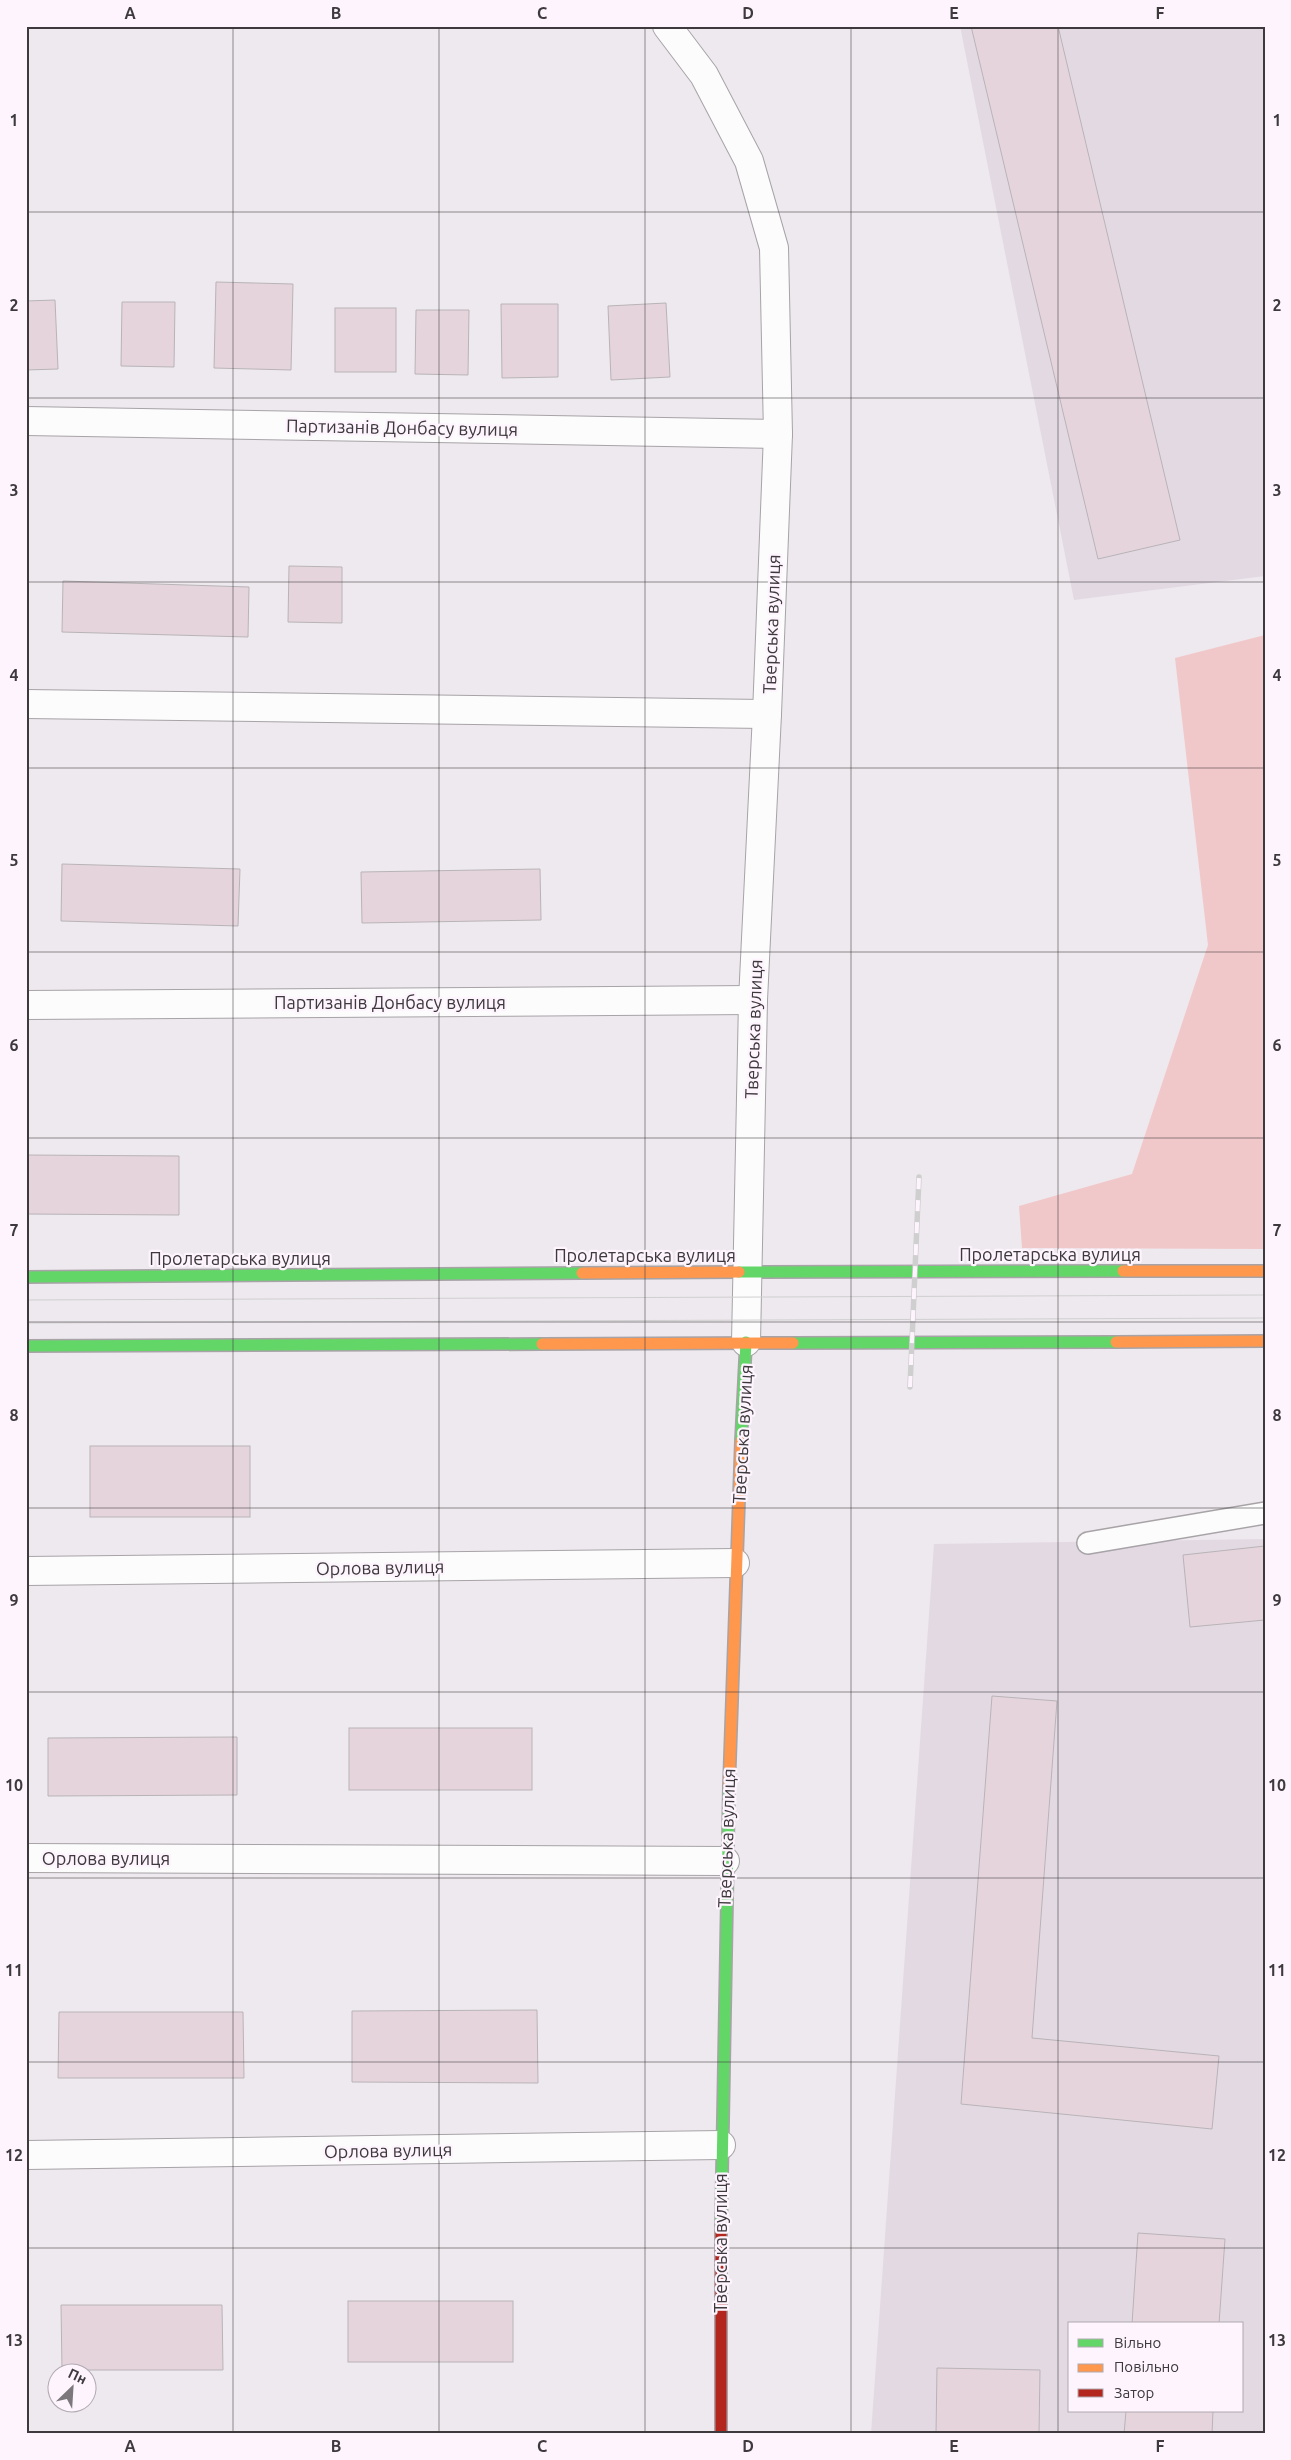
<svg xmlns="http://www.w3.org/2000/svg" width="1291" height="2460" viewBox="0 0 1291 2460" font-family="Ubuntu,sans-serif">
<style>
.built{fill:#e3d9e3;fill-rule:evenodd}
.green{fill:#f1c8c9}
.building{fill:#e6d4dd;stroke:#b8b4b6}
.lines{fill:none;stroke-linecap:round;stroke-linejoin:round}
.lane-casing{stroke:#a7a3a7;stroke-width:24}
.street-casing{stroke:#a7a3a7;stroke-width:30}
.fast-casing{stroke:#a7a3a7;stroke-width:14}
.slow-casing{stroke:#a7a3a7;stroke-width:14}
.jam-casing{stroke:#a7a3a7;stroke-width:14}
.lane{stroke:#fcfcfc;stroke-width:21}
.street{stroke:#fcfcfc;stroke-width:28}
.fast{stroke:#63d668;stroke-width:11}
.slow{stroke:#ff974d;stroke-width:11}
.jam{stroke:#b3261e;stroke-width:11}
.tram{stroke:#d0cfd0;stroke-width:1}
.rail-casing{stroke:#d0cfd0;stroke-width:5.5}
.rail{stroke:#fdf4fd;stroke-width:4;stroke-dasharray:11;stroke-linecap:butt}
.grid{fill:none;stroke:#3d393c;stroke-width:1;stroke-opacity:0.55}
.labels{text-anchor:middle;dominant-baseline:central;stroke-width:4.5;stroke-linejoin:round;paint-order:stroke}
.street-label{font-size:18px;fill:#3d393c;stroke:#fdf4fd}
.neatline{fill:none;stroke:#3d393c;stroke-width:2}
.grid-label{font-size:16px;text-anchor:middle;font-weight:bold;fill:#3d393c}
</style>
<rect width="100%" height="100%" fill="#eee9ee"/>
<g class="built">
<path d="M960 26H1265V576L1074 600Z"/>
<path d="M1265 1539V2434H871L934 1544ZM1070 2324H1242V2411H1070Z"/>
</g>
<path class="green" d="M1265 635V1249L1022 1248 1019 1206 1132 1174 1208 945 1175 658Z"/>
<g class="building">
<path d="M971 26H1058L1180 540 1098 559Z"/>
<path d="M216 282 293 284 291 370 214 368Z"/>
<path d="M55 300 58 369 26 370V301Z"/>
<path d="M122 302H175L174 367 121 366Z"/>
<path d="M666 303 670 377 611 380 608 306Z"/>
<path d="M501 304H558V377L502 378Z"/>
<rect x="335" y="308" width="61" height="64"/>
<path d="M416 310H469L468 375 415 374Z"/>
<path d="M289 566 342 567V623L288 622Z"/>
<path d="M63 581 249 587 248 637 62 632Z"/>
<path d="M62 864 240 869 238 926 61 921Z"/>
<path d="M540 869 541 920 362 923 361 872Z"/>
<path d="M26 1155 179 1156V1215L26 1214Z"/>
<rect x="90" y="1446" width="160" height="71"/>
<path d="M1265 1546V1620L1190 1627 1183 1555Z"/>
<path d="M992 1696 1057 1701 1032 2038 1219 2056 1212 2129 961 2104Z"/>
<rect x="349" y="1728" width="183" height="62"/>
<path d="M237 1737V1795L48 1796V1738Z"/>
<path d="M537 2010 538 2083 352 2082V2011Z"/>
<path d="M59 2012H243L244 2078H58Z"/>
<path d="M1138 2233 1225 2239 1219 2324H1132Z"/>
<rect x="348" y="2301" width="165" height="61"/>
<path d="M61 2305H222L223 2370H62Z"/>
<path d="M937 2368 1040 2370 1039 2434H936Z"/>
<path d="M1126 2411H1213L1212 2434H1124Z"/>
</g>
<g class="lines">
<g class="lane-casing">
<path id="lane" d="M1088 1543 1265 1513"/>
</g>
<g class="street-casing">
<g id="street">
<path d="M667 26 704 75 749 161 774 248 778 434 767 714 753 1000 746 1342"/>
<path d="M26 421 778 434"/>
<path d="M26 704 767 714"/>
<path d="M26 1005 753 1000"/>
<path d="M26 1571 735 1563"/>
<path d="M26 1858 725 1861"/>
<path d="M26 2155 721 2145"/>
</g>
</g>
<g class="fast-casing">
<g id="fast">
<path d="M739 1272 1123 1271"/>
<path d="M26 1277 582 1273"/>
<path d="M793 1343 1116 1342"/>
<path d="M26 1346 542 1344"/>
<path d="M741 1441 746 1342"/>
<path d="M721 2231 729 1787"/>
</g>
</g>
<g class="slow-casing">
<g id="slow">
<path d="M1123 1271H1265"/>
<path d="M582 1273 739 1272"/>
<path d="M1116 1342 1265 1341"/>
<path d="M542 1344 793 1343"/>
<path d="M729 1787 741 1441"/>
</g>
</g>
<g class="jam-casing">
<path id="jam" d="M721 2434V2231"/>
</g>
<use href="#lane" class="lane"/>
<use href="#street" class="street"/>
<use href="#fast" class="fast"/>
<use href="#slow" class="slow"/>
<use href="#jam" class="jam"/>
<g class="tram">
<path d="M26 1300 1265 1295"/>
<path d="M26 1323 1265 1318"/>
</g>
<g class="rail-casing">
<path id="rail" d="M910 1387 919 1177"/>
</g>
<use href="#rail" class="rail"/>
</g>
<path class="grid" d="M233 26V2434M439 26V2434M645 26V2434M851 26V2434M1058 26V2434M26 212H1265M26 398H1265M26 582H1265M26 768H1265M26 952H1265M26 1138H1265M26 1322H1265M26 1508H1265M26 1692H1265M26 1878H1265M26 2062H1265M26 2248H1265"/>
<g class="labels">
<g class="street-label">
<text transform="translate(402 427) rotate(1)">Партизанів Донбасу вулиця</text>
<text transform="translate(771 624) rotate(-88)">Тверська вулиця</text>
<text x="390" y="1002">Партизанів Донбасу вулиця</text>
<text transform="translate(753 1029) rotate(-88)">Тверська вулиця</text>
<text x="1050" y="1254">Пролетарська вулиця</text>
<text x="645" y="1255">Пролетарська вулиця</text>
<text x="240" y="1258">Пролетарська вулиця</text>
<text transform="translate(742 1434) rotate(-87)">Тверська вулиця</text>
<text transform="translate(380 1567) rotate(-1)">Орлова вулиця</text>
<text transform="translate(726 1838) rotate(-88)">Тверська вулиця</text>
<text x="106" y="1858">Орлова вулиця</text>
<text transform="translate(388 2150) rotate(-1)">Орлова вулиця</text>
<text transform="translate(720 2243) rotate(-90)">Тверська вулиця</text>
</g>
</g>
<rect width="1291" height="2460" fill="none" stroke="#fdf4fd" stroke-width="55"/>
<rect x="1068" y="2322" width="175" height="90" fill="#fdf4fd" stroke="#b0a9b0"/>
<rect x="1078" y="2339" width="25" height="8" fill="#63d668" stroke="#b0a9b0"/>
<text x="1114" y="2348" font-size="15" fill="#3d393c">Вільно</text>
<rect x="1078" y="2364" width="25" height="8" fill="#ff974d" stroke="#b0a9b0"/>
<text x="1114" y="2372" font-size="15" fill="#3d393c">Повільно</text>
<rect x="1078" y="2389" width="25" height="8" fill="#b3261e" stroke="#b0a9b0"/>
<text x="1114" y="2398" font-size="15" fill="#3d393c">Затор</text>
<g transform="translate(72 2388) rotate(25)"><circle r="24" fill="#fdf4fd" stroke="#b0a9b0"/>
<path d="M0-4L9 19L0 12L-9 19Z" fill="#7b777a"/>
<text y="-8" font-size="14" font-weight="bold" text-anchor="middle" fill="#3d393c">Пн</text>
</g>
<rect x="28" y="28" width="1236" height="2404" class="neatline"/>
<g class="grid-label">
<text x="130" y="19">A</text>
<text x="336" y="19">B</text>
<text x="542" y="19">C</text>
<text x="748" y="19">D</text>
<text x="954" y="19">E</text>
<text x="1160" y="19">F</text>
<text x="14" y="126">1</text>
<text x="1277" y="126">1</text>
<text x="14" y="311">2</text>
<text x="1277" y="311">2</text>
<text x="14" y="496">3</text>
<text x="1277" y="496">3</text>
<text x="14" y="681">4</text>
<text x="1277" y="681">4</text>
<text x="14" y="866">5</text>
<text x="1277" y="866">5</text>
<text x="14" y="1051">6</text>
<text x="1277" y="1051">6</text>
<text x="14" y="1236">7</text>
<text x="1277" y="1236">7</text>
<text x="14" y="1421">8</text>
<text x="1277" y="1421">8</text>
<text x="14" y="1606">9</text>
<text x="1277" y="1606">9</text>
<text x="14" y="1791">10</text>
<text x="1277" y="1791">10</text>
<text x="14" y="1976">11</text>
<text x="1277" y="1976">11</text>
<text x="14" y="2161">12</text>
<text x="1277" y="2161">12</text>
<text x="14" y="2346">13</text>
<text x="1277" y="2346">13</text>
<text x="130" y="2452">A</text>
<text x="336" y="2452">B</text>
<text x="542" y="2452">C</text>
<text x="748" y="2452">D</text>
<text x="954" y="2452">E</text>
<text x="1160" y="2452">F</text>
</g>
</svg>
